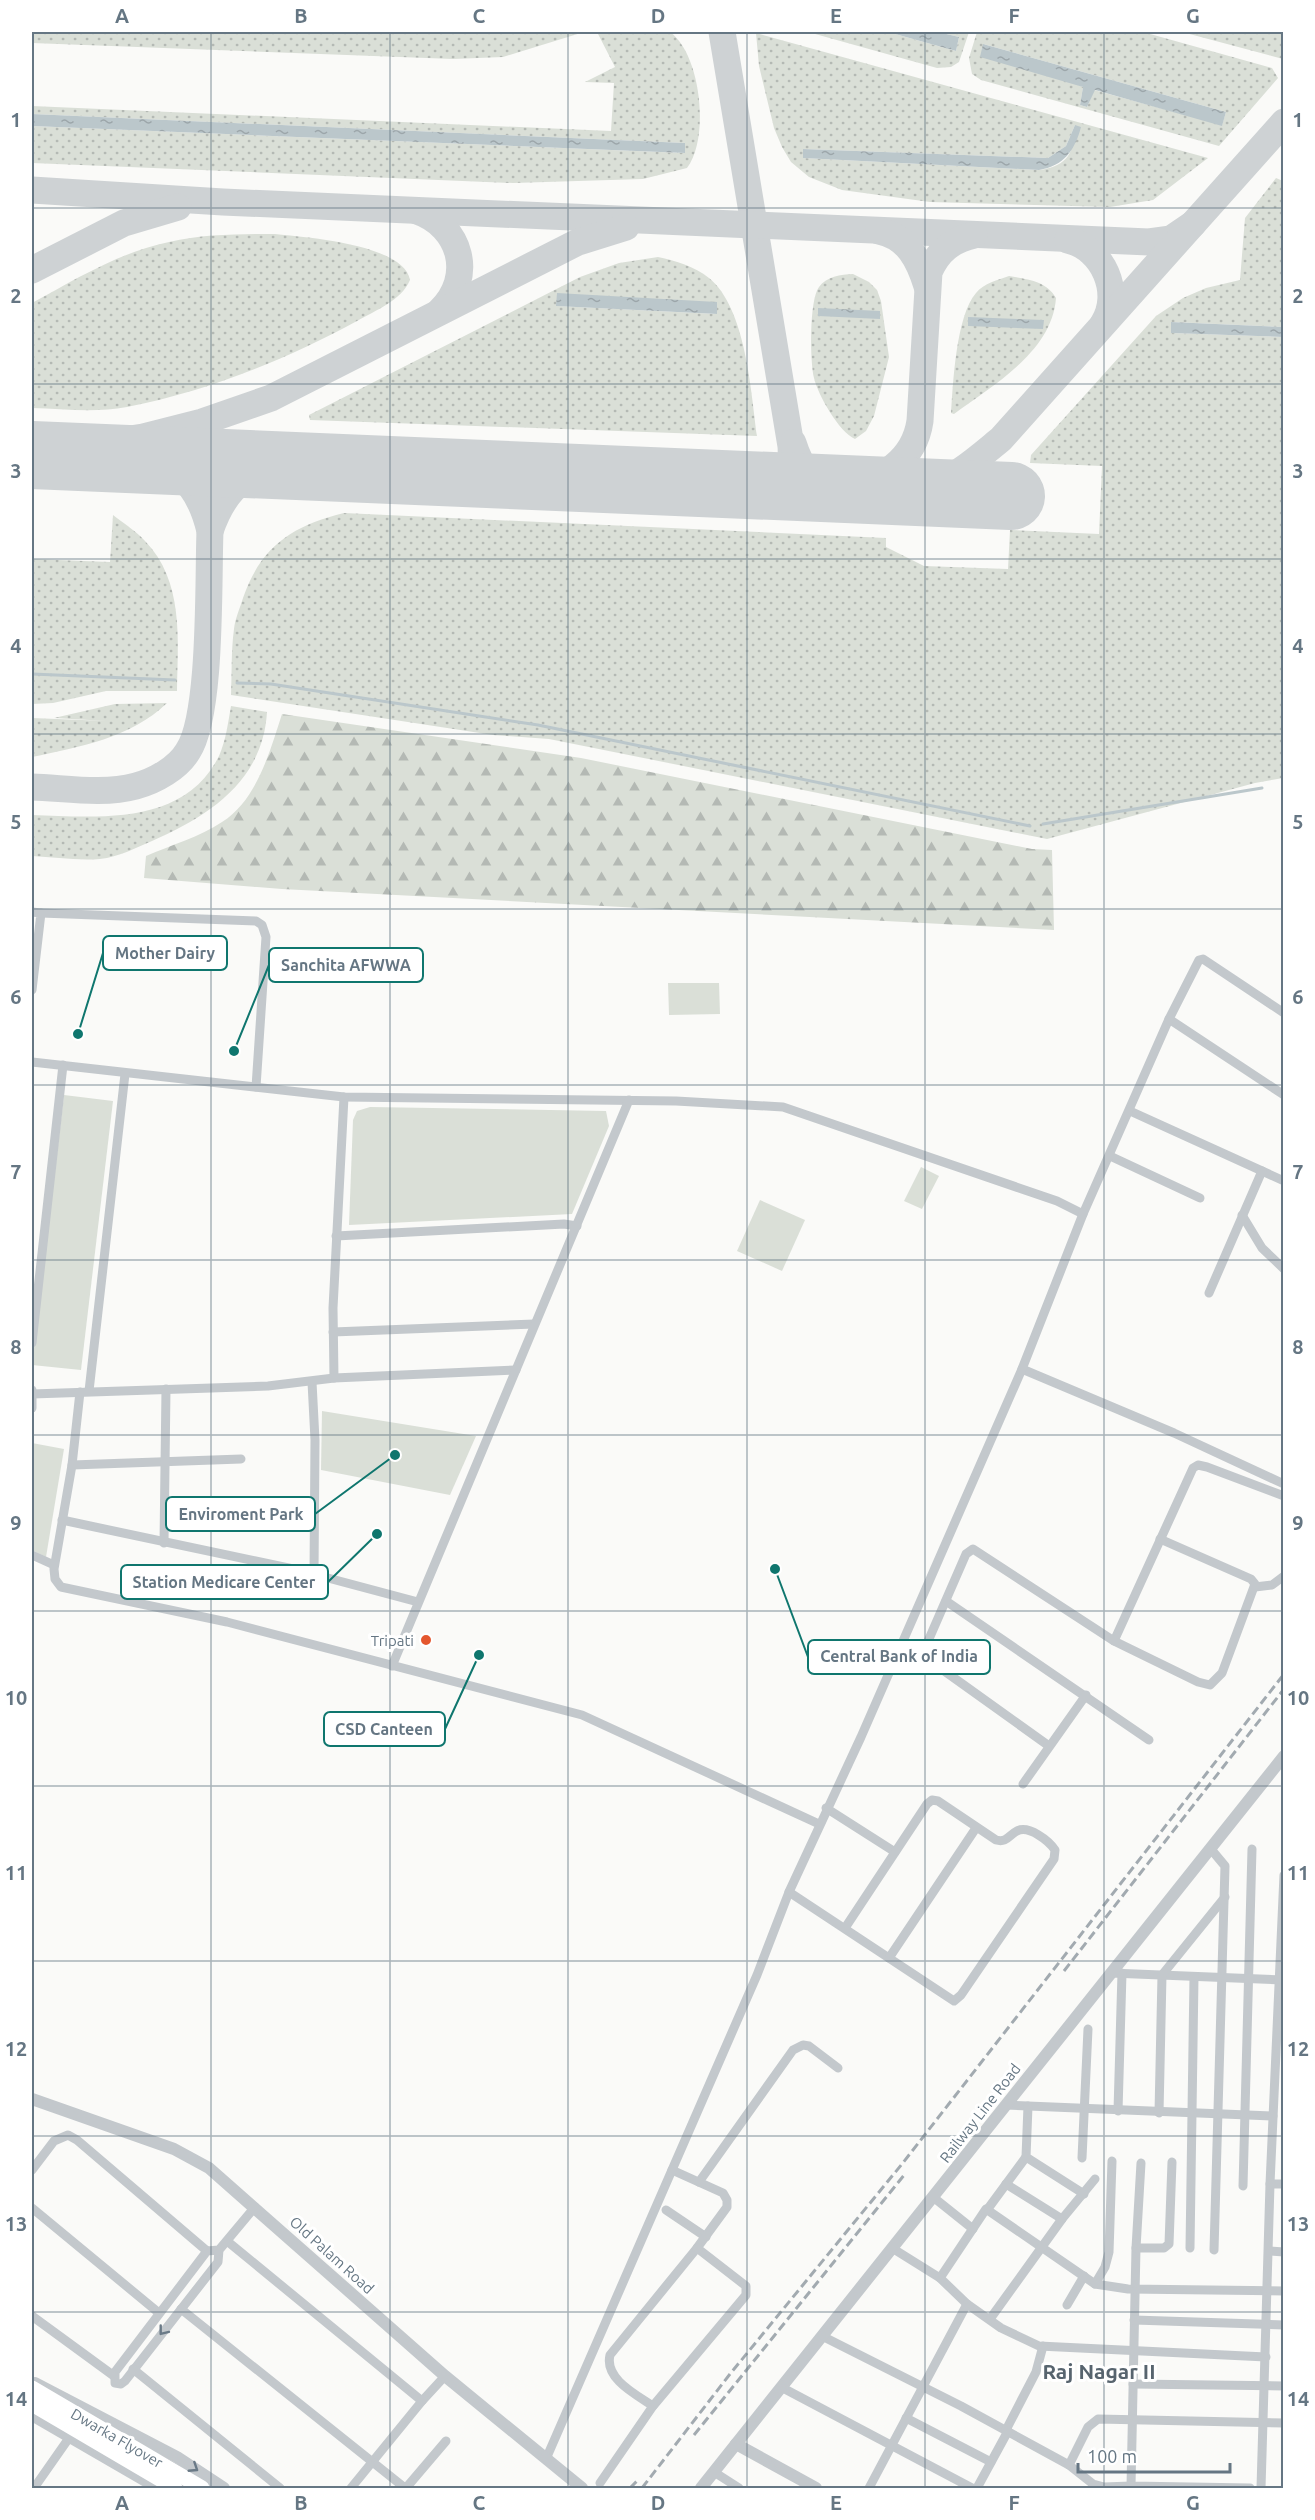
<svg xmlns="http://www.w3.org/2000/svg" width="1315" height="2520" viewBox="0 0 1315 2520" font-family="Ubuntu,sans-serif">
<style>
.grass{fill:url(#grass-dots);fill-rule:evenodd}
.forest{fill:url(#forest-firs)}
.park{fill:#dadfd7}
.water{fill:url(#water-ripples)}
.lines{fill:none;stroke-linecap:round;stroke-linejoin:round}
.stream{stroke:#bbc7cb;stroke-width:3}
.taxiway{stroke:#ced2d4;stroke-width:27}
.runway{stroke:#ced2d4;stroke-width:68}
.primary-casing{stroke:#b5babe;stroke-width:16}
.minor{stroke:#c3c8cc;stroke-width:9}
.tertiary{stroke:#c3c8cc;stroke-width:12}
.primary{stroke:#fff;stroke-width:15}
.rail{stroke:#a2aab0;stroke-width:3;stroke-dasharray:9 4.5;stroke-linecap:butt}
.oneway{stroke:#6a7a87}
.grid{fill:none;stroke:#657683;stroke-width:1.5;stroke-opacity:0.55}
.poi-dot{fill:#e4572e;stroke:#fff;stroke-width:2}
.labels{text-anchor:middle;dominant-baseline:central;stroke-width:6;stroke-linejoin:round;paint-order:stroke}
.poi-label{font-size:15px;fill:#657683;stroke:#fff;text-anchor:end}
.street-label{font-size:15px;fill:#657683;stroke:#fff}
.district-label{font-size:21px;font-weight:bold;fill:#57646e;stroke:#fff}
.leader{fill:none;stroke:#0f766e;stroke-width:2}
.callout-dot{fill:#0f766e;stroke:#fff;stroke-width:2}
.callout{fill:#fff;stroke:#0f766e;stroke-width:2}
.callout-label{font-size:16px;text-anchor:middle;font-weight:bold;fill:#657683}
.neatline{fill:none;stroke:#657683;stroke-width:2}
.grid-label{font-size:20px;text-anchor:middle;font-weight:bold;fill:#657683}
</style>
<defs>
<pattern id="grass-dots" width="8" height="8" patternUnits="userSpaceOnUse" patternTransform="scale(1.5)"><rect width="8" height="8" fill="#dadfd7"/><path d="M2 2h.1M6 6h.1" fill="none" stroke="#b4b9b4" stroke-width="1.8" stroke-linecap="round"/></pattern>
<pattern id="forest-firs" width="22" height="20" patternUnits="userSpaceOnUse" patternTransform="scale(1.5)"><rect width="22" height="20" fill="#dadfd7"/><path d="M5 1l3.5 6h-7zM16 11l3.5 6h-7z" fill="#b4b9b4"/></pattern>
<pattern id="water-ripples" width="26" height="14" patternUnits="userSpaceOnUse" patternTransform="scale(1.5)"><rect width="26" height="14" fill="#bbc7cb"/><path d="M2 4q2-2 4 0t4 0M15 11q2-2 4 0t4 0" fill="none" stroke="#9ca6aa"/></pattern>
</defs>
<rect width="100%" height="100%" fill="#fafaf8"/>
<g class="grass">
<path d="M32 32H584L503 57 453 59 32 43Z"/>
<path d="M597 32H670C701 54 710 138 687 168L643 179 513 183 32 163V126L684 153 685 143 32 114V106L611 131 614 83 585 82 615 67Z"/>
<path d="M808 32H888L956 51 959 37 938 32H969L959 62 951 67 937 68Z"/>
<path d="M977 32H1143L1272 68 1278 78 1219 146 981 80 972 74 969 58ZM983 44 1226 112 1222 125 1094 90 1087 107 1080 105 1083 87Z"/>
<path d="M1182 32H1283V59Z"/>
<path d="M756 33 1208 158 1153 200 1110 207 930 202 842 190 809 177 791 162 782 147 774 128 759 66ZM1075 125C1074 152 1069 166 1039 170L803 158V149L1048 158 1066 146Z"/>
<path d="M1276 178 1283 181V327L1172 322 1171 333 1283 337V778L1255 783 1047 839 549 739 493 735 231 695C232 673 231 651 234 629 235 619 240 608 243 598 261 546 292 526 344 513L886 538V547L924 566 1008 569 1010 530 1099 534 1102 466 1030 463 1031 455 1156 316 1183 298 1206 288 1240 280 1245 218Z"/>
<path d="M275 234C304 237 404 244 410 280 401 301 376 310 357 321 285 360 208 391 127 407 96 413 63 409 32 408V303C76 279 120 252 169 242 204 234 240 234 275 234Z"/>
<path d="M658 257C676 261 694 266 709 278 746 308 751 392 757 436L310 420 309 415 580 277 619 263ZM717 302 716 314 557 306Z"/>
<path d="M853 274 869 282 877 290 881 301 889 357 874 416 866 431 855 439C839 432 818 395 814 378 810 362 809 300 819 287 826 277 841 274 853 274Z"/>
<path d="M1009 276C1027 279 1047 281 1056 298 1052 352 993 385 954 414L951 413C953 383 956 316 976 293 984 283 998 280 1009 276Z"/>
<path d="M113 515C123 523 136 531 145 541 184 581 178 640 177 691H106L53 703 32 704V559L110 562Z"/>
<path d="M167 703C131 738 79 747 32 757V718L107 721 54 718 115 704Z"/>
<path d="M231 706 267 712C263 781 209 816 152 841 135 848 119 857 100 859 78 861 54 857 32 856V815C96 817 184 827 219 756 226 740 228 723 231 706Z"/>
</g>
<path class="forest" d="M282 714 581 758 1032 849 1052 850 1054 930 282 889 144 878 146 856C171 845 200 837 222 822 257 800 270 751 282 714Z"/>
<g class="park">
<path d="M668 983H719L720 1014 669 1015Z"/>
<path d="M64 1095 113 1101 81 1370 32 1365Z"/>
<path d="M370 1107 606 1111 609 1126 572 1214 349 1225 353 1120 357 1111Z"/>
<path d="M921 1167 939 1176 922 1209 904 1201Z"/>
<path d="M760 1200 805 1220 782 1271 737 1251Z"/>
<path d="M322 1411 476 1436 450 1495 321 1470Z"/>
<path d="M32 1443 64 1449 46 1557 32 1550Z"/>
</g>
<g class="water">
<path d="M888 32H938L959 37 956 51Z"/>
<path d="M983 44 1226 112 1222 126 1095 90 1087 107 1080 105 1083 87 980 57Z"/>
<path d="M32 114 685 143V153L32 126Z"/>
<path d="M1075 125 1081 127C1075 150 1064 166 1039 170L803 158V149L1048 158 1066 146Z"/>
<path d="M557 293 717 302V314L556 306Z"/>
<path d="M818 308 880 311V319L818 316Z"/>
<path d="M968 317 1044 320 1043 329 968 326Z"/>
<path d="M1171 322 1283 327V337L1171 333Z"/>
</g>
<g class="lines">
<g class="stream">
<path d="M32 674 175 680"/>
<path d="M237 683 271 684 538 725 1030 826"/>
<path d="M1043 824 1262 788"/>
</g>
<g class="taxiway">
<path d="M722 32 791 446C793 479 782 481 752 485"/>
<path d="M32 190 223 202 1149 242 1171 239 1193 224"/>
<path d="M417 211C461 226 475 277 440 311"/>
<path d="M879 231C908 237 919 260 927 286"/>
<path d="M1068 240C1103 248 1123 293 1103 324"/>
<path d="M32 270 124 223 178 207"/>
<path d="M793 443C801 469 812 484 840 489"/>
<path d="M32 450 85 446 143 437 202 422 271 398 578 242 626 227"/>
<path d="M845 489C881 479 914 462 920 421L929 272C938 251 952 240 974 235"/>
<path d="M883 491C897 490 912 491 926 487 954 480 979 457 1001 439L1284 122"/>
<path d="M210 531C229 476 254 470 308 466"/>
<path d="M32 787C65 788 103 795 136 786 155 781 178 768 188 751 212 715 208 579 210 531 196 473 170 463 115 458"/>
</g>
<path class="runway" d="M32 455 1011 496"/>
<g class="primary-casing">
<g id="primary">
<path d="M32 2388 202 2488"/>
<path d="M32 2404 175 2488"/>
</g>
</g>
<g class="minor">
<path d="M32 912 41 913 32 990"/>
<path d="M41 913 256 921 262 925 266 937 256 1087"/>
<path d="M1169 1019 1284 1095"/>
<path d="M32 1062 344 1097 676 1101 783 1107 1057 1201 1083 1214"/>
<path d="M1130 1111 1284 1181"/>
<path d="M1110 1156 1200 1198"/>
<path d="M1242 1215 1262 1248 1284 1269"/>
<path d="M336 1236 564 1224 577 1226"/>
<path d="M1209 1293 1262 1171"/>
<path d="M333 1332 534 1324"/>
<path d="M32 1343 63 1065"/>
<path d="M1022 1369 1174 1433 1284 1484"/>
<path d="M334 1378 333 1308 344 1097"/>
<path d="M312 1382 315 1440 314 1575"/>
<path d="M89 1391 125 1074"/>
<path d="M80 1392 72 1465 54 1569 55 1579 61 1587 227 1622 582 1715 819 1824"/>
<path d="M32 1394 268 1386 334 1378 516 1370"/>
<path d="M32 1408V1390"/>
<path d="M72 1465 241 1459"/>
<path d="M62 1520 298 1570 418 1602"/>
<path d="M164 1543 166 1389"/>
<path d="M32 1555 54 1565"/>
<path d="M1255 1587 1272 1585 1284 1576"/>
<path d="M946 1601 1149 1740"/>
<path d="M1114 1641 1193 1468 1198 1465 1207 1467 1284 1496"/>
<path d="M899 1645 922 1655 1049 1746"/>
<path d="M922 1655 966 1554 973 1549 1114 1641 1198 1682 1210 1685 1222 1673 1255 1584 1251 1579 1160 1539"/>
<path d="M392 1666 629 1100"/>
<path d="M1023 1784 1086 1695"/>
<path d="M826 1808 895 1852"/>
<path d="M1210 1848 1225 1866 1214 2250"/>
<path d="M789 1892 954 2001 961 1995 1054 1859 1055 1850C1049 1841 1029 1825 1017 1831 1009 1835 1007 1843 996 1840L938 1801 932 1800 927 1804 845 1928"/>
<path d="M889 1958 976 1828"/>
<path d="M1111 1973 1284 1980"/>
<path d="M1006 2105 1273 2116"/>
<path d="M1028 2106 1026 2157 1084 2194"/>
<path d="M1118 2111 1122 1973"/>
<path d="M1159 2113 1162 1975 1225 1897"/>
<path d="M1082 2158 1088 2029"/>
<path d="M1141 2163 1136 2248 1131 2486 1250 2488"/>
<path d="M32 2170 54 2141 68 2135 77 2140 207 2251"/>
<path d="M699 2182 793 2050 803 2045 809 2046 838 2068"/>
<path d="M1006 2184 1062 2219"/>
<path d="M1270 2184 1284 1875"/>
<path d="M1243 2186 1252 1849"/>
<path d="M933 2197 973 2229"/>
<path d="M32 2208 159 2313"/>
<path d="M666 2210 706 2237"/>
<path d="M987 2210 1026 2157"/>
<path d="M227 2241 422 2401 351 2488"/>
<path d="M892 2248 940 2278 986 2209 1095 2284 1128 2289 1284 2291"/>
<path d="M1136 2248H1164L1169 2244 1172 2162"/>
<path d="M1190 2248 1194 1977"/>
<path d="M219 2250 207 2251 115 2372V2383L121 2384 125 2381 218 2262 219 2250 255 2207"/>
<path d="M1269 2251 1284 2252"/>
<path d="M940 2278 967 2304 1001 2328 1039 2346 1266 2357"/>
<path d="M1095 2284 1105 2267 1109 2252 1112 2161"/>
<path d="M1067 2305 1084 2276"/>
<path d="M181 2309 405 2488"/>
<path d="M32 2316 114 2376"/>
<path d="M990 2319 1062 2219 1095 2179"/>
<path d="M1134 2320 1284 2325"/>
<path d="M822 2336 961 2406 1069 2465 1093 2484 1104 2487 1131 2486V2488"/>
<path d="M133 2369 280 2488"/>
<path d="M1133 2384 1284 2386"/>
<path d="M781 2387 972 2488"/>
<path d="M422 2401 445 2376"/>
<path d="M653 2406C637 2395 604 2379 610 2355L697 2248 727 2207V2200L723 2193 672 2170"/>
<path d="M906 2418 991 2462"/>
<path d="M1006 2430 1036 2372 1043 2346"/>
<path d="M546 2459 757 1975 789 1892 861 1737 1022 1369 1083 1214 1169 1019 1199 960 1203 959 1284 1013"/>
<path d="M1069 2465 1088 2427 1098 2419 1284 2423"/>
<path d="M714 2472 739 2488"/>
<path d="M600 2483 653 2406 746 2295V2286L697 2248"/>
<path d="M34 2488 69 2438"/>
<path d="M406 2488 446 2441"/>
<path d="M869 2488 967 2304"/>
<path d="M977 2488 1008 2431"/>
<path d="M1261 2488 1270 2184H1284"/>
</g>
<g class="tertiary">
<path d="M32 2099 174 2149 209 2168 445 2376 582 2488"/>
<path d="M35 2383 177 2457 224 2488"/>
<path d="M32 2415 158 2488"/>
<path d="M736 2444 816 2488"/>
<path d="M701 2488 1284 1756"/>
</g>
<use href="#primary" class="primary"/>
<g class="rail">
<path d="M1064 1971 1284 1689"/>
<path d="M694 2435 905 2174"/>
<path d="M630 2488 639 2479"/>
<path d="M642 2488 730 2374 902 2164 1284 1674"/>
</g>
</g>
<defs><path id="oneway-chevron" d="M-2-3.5L2.5 0L-2 3.5" fill="none" stroke-width="1.6" stroke-linecap="round" stroke-linejoin="round" transform="scale(1.5)"/></defs>
<g class="oneway">
<use href="#oneway-chevron" transform="translate(163 2331) rotate(128)"/>
<use href="#oneway-chevron" transform="translate(194 2468) rotate(33)"/>
</g>
<path class="grid" d="M211 32V2488M390 32V2488M568 32V2488M747 32V2488M925 32V2488M1104 32V2488M32 208H1284M32 384H1284M32 559H1284M32 734H1284M32 909H1284M32 1085H1284M32 1260H1284M32 1435H1284M32 1611H1284M32 1786H1284M32 1961H1284M32 2136H1284M32 2312H1284"/>
<circle class="poi-dot" cx="426" cy="1640" r="6"/>
<g class="labels">
<g class="poi-label">
<text x="414" y="1640">Tripati</text>
</g>
<g class="street-label">
<text transform="translate(980 2113) rotate(-52)">Railway Line Road</text>
<text transform="translate(332 2255) rotate(42)">Old Palam Road</text>
<text transform="translate(117 2438) rotate(30)">Dwarka Flyover</text>
</g>
<g class="district-label">
<text x="1099" y="2371">Raj Nagar II</text>
</g>
</g>
<path class="leader" d="M78 1034L103 953M234 1051L269 965M395 1455L315 1514M377 1534L328 1582M775 1569L808 1657M479 1655L445 1729"/>
<g class="callout-dot">
<circle cx="78" cy="1034" r="6"/>
<circle cx="234" cy="1051" r="6"/>
<circle cx="395" cy="1455" r="6"/>
<circle cx="377" cy="1534" r="6"/>
<circle cx="775" cy="1569" r="6"/>
<circle cx="479" cy="1655" r="6"/>
</g>
<g class="callout">
<rect x="103" y="936" width="124" height="34" rx="6"/>
<rect x="269" y="948" width="154" height="34" rx="6"/>
<rect x="166" y="1497" width="149" height="34" rx="6"/>
<rect x="121" y="1565" width="207" height="34" rx="6"/>
<rect x="808" y="1640" width="182" height="34" rx="6"/>
<rect x="324" y="1712" width="121" height="34" rx="6"/>
</g>
<g class="callout-label">
<text x="165" y="959">Mother Dairy</text>
<text x="346" y="971">Sanchita AFWWA</text>
<text x="241" y="1520">Enviroment Park</text>
<text x="224" y="1588">Station Medicare Center</text>
<text x="899" y="1662">Central Bank of India</text>
<text x="384" y="1735">CSD Canteen</text>
</g>
<rect width="1315" height="2520" fill="none" stroke="#ffffff" stroke-width="66"/>
<path d="M1078 2463v9h152v-9" fill="none" stroke="#657683" stroke-width="3"/>
<text x="1087" y="2463" font-size="18" fill="#657683" stroke="#ffffff" stroke-width="4.5" paint-order="stroke">100 m</text>
<rect x="33" y="33" width="1249" height="2454" class="neatline"/>
<g class="grid-label">
<text x="122" y="23">A</text>
<text x="301" y="23">B</text>
<text x="479" y="23">C</text>
<text x="658" y="23">D</text>
<text x="836" y="23">E</text>
<text x="1014" y="23">F</text>
<text x="1193" y="23">G</text>
<text x="16" y="127">1</text>
<text x="1298" y="127">1</text>
<text x="16" y="303">2</text>
<text x="1298" y="303">2</text>
<text x="16" y="478">3</text>
<text x="1298" y="478">3</text>
<text x="16" y="653">4</text>
<text x="1298" y="653">4</text>
<text x="16" y="829">5</text>
<text x="1298" y="829">5</text>
<text x="16" y="1004">6</text>
<text x="1298" y="1004">6</text>
<text x="16" y="1179">7</text>
<text x="1298" y="1179">7</text>
<text x="16" y="1354">8</text>
<text x="1298" y="1354">8</text>
<text x="16" y="1530">9</text>
<text x="1298" y="1530">9</text>
<text x="16" y="1705">10</text>
<text x="1298" y="1705">10</text>
<text x="16" y="1880">11</text>
<text x="1298" y="1880">11</text>
<text x="16" y="2056">12</text>
<text x="1298" y="2056">12</text>
<text x="16" y="2231">13</text>
<text x="1298" y="2231">13</text>
<text x="16" y="2406">14</text>
<text x="1298" y="2406">14</text>
<text x="122" y="2510">A</text>
<text x="301" y="2510">B</text>
<text x="479" y="2510">C</text>
<text x="658" y="2510">D</text>
<text x="836" y="2510">E</text>
<text x="1014" y="2510">F</text>
<text x="1193" y="2510">G</text>
</g>
</svg>
